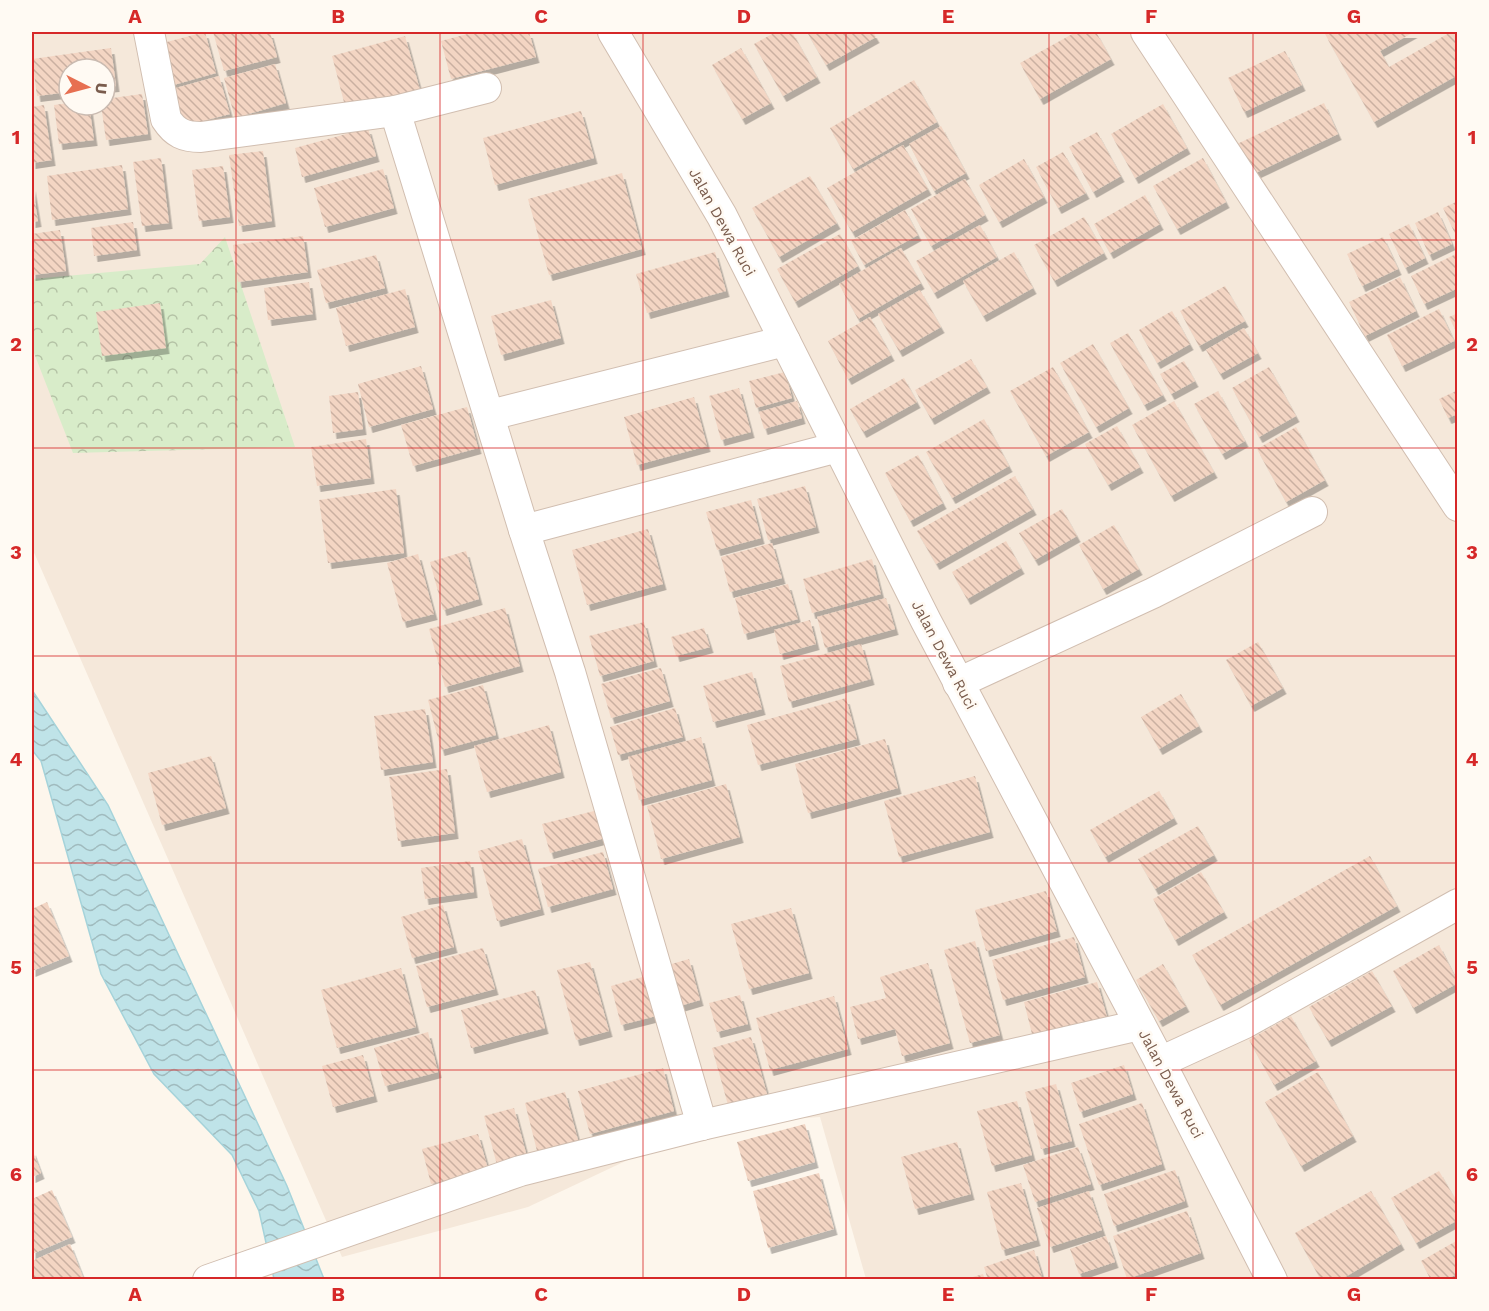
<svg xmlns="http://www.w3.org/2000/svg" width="1489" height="1311" viewBox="0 0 1489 1311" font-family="'Work Sans',sans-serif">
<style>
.residential{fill:#f5e8da;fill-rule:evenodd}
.forest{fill:url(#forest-crowns)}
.water{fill:url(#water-waves);stroke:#a5d3da;stroke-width:1.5}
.building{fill:url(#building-back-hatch);filter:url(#shadow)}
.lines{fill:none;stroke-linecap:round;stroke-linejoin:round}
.minor-casing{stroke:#d1beb0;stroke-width:32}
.minor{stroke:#fff;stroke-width:30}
.grid{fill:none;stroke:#d62828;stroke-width:1.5;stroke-opacity:0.55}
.labels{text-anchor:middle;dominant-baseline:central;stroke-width:5;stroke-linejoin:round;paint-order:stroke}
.street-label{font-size:15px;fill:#7a5c4d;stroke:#fffaf3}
.neatline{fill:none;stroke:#d62828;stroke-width:2}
.grid-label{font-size:20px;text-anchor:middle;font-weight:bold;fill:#d62828}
</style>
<defs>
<pattern id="forest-crowns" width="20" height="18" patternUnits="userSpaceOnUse" patternTransform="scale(1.5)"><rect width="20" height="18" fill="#d8ecc9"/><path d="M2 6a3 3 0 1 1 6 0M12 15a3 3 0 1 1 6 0" fill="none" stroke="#b4c2a5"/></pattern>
<pattern id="water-waves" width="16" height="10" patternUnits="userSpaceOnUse" patternTransform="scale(1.5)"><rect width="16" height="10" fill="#bfe3e8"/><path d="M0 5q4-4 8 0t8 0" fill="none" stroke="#a0bbbe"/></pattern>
<pattern id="building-back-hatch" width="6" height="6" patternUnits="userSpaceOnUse" patternTransform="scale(1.5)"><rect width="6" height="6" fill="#f3d5c3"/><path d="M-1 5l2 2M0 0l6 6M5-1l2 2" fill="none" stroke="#cab0a1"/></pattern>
<filter id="shadow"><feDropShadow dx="3.5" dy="6" stdDeviation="0" flood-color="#0004"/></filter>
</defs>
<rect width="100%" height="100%" fill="#fdf6ec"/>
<path class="residential" d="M32 32H1457V1279H866L820 1117 702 1125 528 1207 342 1257 32 548ZM69 69H105V105H69Z"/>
<path class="forest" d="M225 237 295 447 73 453 32 348V279L200 264Z"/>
<path class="water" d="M32 690 108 805 287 1186 324 1279H274L259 1211 232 1155 154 1074 101 974 41 761 32 750Z"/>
<g class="building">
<path d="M205 32 216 73 170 86 159 44Z"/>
<path d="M213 32H270L277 57 224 71Z"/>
<path d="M475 32H529L536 57 451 79 441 41Z"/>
<path d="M776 32H792L817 77 783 96 754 44Z"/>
<path d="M807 32H873L876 37 826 65Z"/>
<path d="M1076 32H1096L1111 59 1040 99 1020 63Z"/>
<path d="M1329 32H1414L1380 51 1389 67 1451 32H1458V75L1374 122 1325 34Z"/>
<path d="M405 36 420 90 346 110 332 56Z"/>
<path d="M111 48 116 86 105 87V69H69V92L37 96 32 59Z"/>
<path d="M741 48 771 103 742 119 712 65Z"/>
<path d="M1285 51 1302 85 1244 112 1228 78Z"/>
<path d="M275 64 286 103 235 118 224 78Z"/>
<path d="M219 76 230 114 175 128 165 91Z"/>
<path d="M914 80 937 122 853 169 830 128Z"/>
<path d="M142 94 148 134 106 140 101 105H105V99Z"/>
<path d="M69 103V105H89L94 140 59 144 54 105Z"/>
<path d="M1324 103 1338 134 1249 176 1235 145Z"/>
<path d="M1163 104 1187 148 1135 178 1111 134Z"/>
<path d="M44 105 52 160 32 163V107Z"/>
<path d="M581 111 594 158 495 185 483 138Z"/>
<path d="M941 126 966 173 934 191 909 144Z"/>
<path d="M368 128 376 156 302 177 295 148Z"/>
<path d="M1097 132 1121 176 1093 192 1069 147Z"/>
<path d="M903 145 928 189 852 232 827 188Z"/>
<path d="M263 151 272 221 239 226 229 155Z"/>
<path d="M1063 152 1086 193 1058 208 1036 167Z"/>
<path d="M161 158 169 223 142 226 133 162Z"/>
<path d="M1203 158 1226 202 1177 229 1153 186Z"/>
<path d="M1024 159 1044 197 999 222 979 185Z"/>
<path d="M122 165 128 209 52 220 47 176Z"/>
<path d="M223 166 230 217 199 221 192 170Z"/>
<path d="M383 169 394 208 325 227 314 188Z"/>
<path d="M622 173 642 249 549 275 528 199Z"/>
<path d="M810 176 837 223 779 257 752 208Z"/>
<path d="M965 179 985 215 931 246 911 209Z"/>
<path d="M32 185 38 221 32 222Z"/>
<path d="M1145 195 1160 224 1110 253 1094 224Z"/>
<path d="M1458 201V240L1443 208Z"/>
<path d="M905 210 918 235 864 265 851 241Z"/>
<path d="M1438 212 1452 244 1429 255 1415 223Z"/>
<path d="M1084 217 1104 253 1054 281 1034 245Z"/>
<path d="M133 222 137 250 94 256 91 228Z"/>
<path d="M1409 224 1425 258 1405 268 1389 234Z"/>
<path d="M980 225 997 257 934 293 916 261Z"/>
<path d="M60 230 66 271 32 275V234Z"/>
<path d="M840 234 858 266 795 302 777 269Z"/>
<path d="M303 236 308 272 238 282 233 245Z"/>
<path d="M1383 237 1398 269 1362 286 1347 254Z"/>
<path d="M901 248 921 283 858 319 839 284Z"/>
<path d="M715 252 726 291 647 313 636 274Z"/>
<path d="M1014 252 1033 288 983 316 963 281Z"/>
<path d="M1458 253V288L1424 304 1411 276Z"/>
<path d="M376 255 385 288 326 303 317 270Z"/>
<path d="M1400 277 1416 311 1365 336 1349 302Z"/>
<path d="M309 282 313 314 268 320 264 288Z"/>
<path d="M1225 286 1245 321 1199 346 1180 311Z"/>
<path d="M405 289 415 327 346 346 336 308Z"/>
<path d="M920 290 941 327 899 351 878 314Z"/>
<path d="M551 300 561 338 501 355 491 316Z"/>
<path d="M160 303 166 348 102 356 96 312Z"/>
<path d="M1439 309 1454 341 1402 366 1387 335Z"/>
<path d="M1172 311 1190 344 1157 363 1139 330Z"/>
<path d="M1458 313V335L1449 317Z"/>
<path d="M870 317 891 355 848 379 828 341Z"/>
<path d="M1244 328 1258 353 1220 374 1206 350Z"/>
<path d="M1128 333 1163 395 1144 405 1110 343Z"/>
<path d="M1093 344 1129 408 1096 427 1060 363Z"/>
<path d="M971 359 987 387 931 419 915 390Z"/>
<path d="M1184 361 1195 381 1171 394 1160 374Z"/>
<path d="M421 366 433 409 369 427 358 384Z"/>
<path d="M1053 367 1089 432 1046 456 1010 391Z"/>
<path d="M1269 367 1296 416 1259 437 1232 388Z"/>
<path d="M785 372 792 398 756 408 749 381Z"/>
<path d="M904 378 917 402 863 432 850 409Z"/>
<path d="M739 388 751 432 721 440 709 396Z"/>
<path d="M1458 390V414L1448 418 1439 399Z"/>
<path d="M1218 391 1245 441 1222 454 1194 404Z"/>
<path d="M358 392 363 429 333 433 329 396Z"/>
<path d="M694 397 707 446 637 465 624 417Z"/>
<path d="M797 401 802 418 764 429 759 412Z"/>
<path d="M1174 401 1214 472 1171 496 1132 425Z"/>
<path d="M467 407 478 448 413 466 401 425Z"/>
<path d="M984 419 1009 466 952 498 926 452Z"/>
<path d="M1117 426 1140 467 1108 485 1085 444Z"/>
<path d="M1296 427 1325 480 1286 502 1257 449Z"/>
<path d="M366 439 371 478 317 486 311 447Z"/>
<path d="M918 455 943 503 910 521 885 473Z"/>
<path d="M1015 476 1033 509 936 564 917 531Z"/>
<path d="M805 486 816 527 768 540 757 499Z"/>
<path d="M396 489 404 553 328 563 319 500Z"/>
<path d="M751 500 761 538 717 550 706 512Z"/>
<path d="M1062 509 1077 536 1035 560 1019 533Z"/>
<path d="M1114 525 1139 569 1103 589 1079 545Z"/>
<path d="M648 529 663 584 587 605 572 550Z"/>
<path d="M1006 541 1021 568 967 599 952 572Z"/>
<path d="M772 543 782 578 730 592 721 557Z"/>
<path d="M466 551 479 599 443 610 430 562Z"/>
<path d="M418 554 434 614 403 622 387 563Z"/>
<path d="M872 559 881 594 812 613 803 579Z"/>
<path d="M788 584 798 619 744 634 735 598Z"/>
<path d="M886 598 895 629 825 648 817 617Z"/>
<path d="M505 608 520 666 445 687 429 629Z"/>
<path d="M810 620 816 644 780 654 774 630Z"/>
<path d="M644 622 654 661 600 676 589 636Z"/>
<path d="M704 628 710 647 676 656 671 637Z"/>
<path d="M1258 642 1283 688 1251 706 1226 660Z"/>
<path d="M861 644 871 679 789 702 780 666Z"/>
<path d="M661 668 670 701 611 718 601 684Z"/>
<path d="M752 672 762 709 713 722 703 686Z"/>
<path d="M483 685 496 735 441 750 428 700Z"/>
<path d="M1181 694 1199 726 1159 749 1141 717Z"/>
<path d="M846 698 857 739 758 765 747 725Z"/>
<path d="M675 708 683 737 618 755 610 727Z"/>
<path d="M425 709 433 762 381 770 374 716Z"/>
<path d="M549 725 561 772 487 792 474 746Z"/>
<path d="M701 737 712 780 639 800 628 757Z"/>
<path d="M885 739 898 788 808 813 795 764Z"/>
<path d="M211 756 226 808 162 825 148 773Z"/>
<path d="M447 769 455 833 398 841 389 777Z"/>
<path d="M975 776 990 832 899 857 884 801Z"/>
<path d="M726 784 740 837 661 859 647 806Z"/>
<path d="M1159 791 1174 818 1105 857 1090 830Z"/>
<path d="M598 810 605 838 550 853 542 824Z"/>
<path d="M1198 826 1214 855 1155 889 1138 859Z"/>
<path d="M522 839 541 909 497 921 478 851Z"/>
<path d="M603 852 613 889 548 907 538 869Z"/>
<path d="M1370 856 1397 906 1220 1005 1192 955Z"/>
<path d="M470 861 474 892 425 899 421 868Z"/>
<path d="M1201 872 1224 912 1175 940 1153 899Z"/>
<path d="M1046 891 1057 931 986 951 975 910Z"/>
<path d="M47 902 69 956 32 971V909Z"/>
<path d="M443 905 454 947 412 958 401 917Z"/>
<path d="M791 908 809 973 749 989 731 924Z"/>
<path d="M1074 937 1085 977 1003 1000 992 960Z"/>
<path d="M975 941 1000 1035 970 1043 944 950Z"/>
<path d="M1439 945 1458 983 1413 1008 1393 971Z"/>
<path d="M483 948 495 989 427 1007 416 966Z"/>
<path d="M689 959 700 1000 673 1008 661 967Z"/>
<path d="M590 962 609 1031 576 1040 557 970Z"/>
<path d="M928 963 950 1043 902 1056 895 1029 858 1039 850 1007 886 998 880 977Z"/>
<path d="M1163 964 1186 1006 1159 1021 1136 980Z"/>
<path d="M401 968 416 1027 337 1048 321 990Z"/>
<path d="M1372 971 1392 1006 1328 1041 1309 1007Z"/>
<path d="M646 976 656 1016 621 1025 611 986Z"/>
<path d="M1097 982 1107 1017 1033 1038 1024 1002Z"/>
<path d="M535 990 545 1028 471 1048 461 1010Z"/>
<path d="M740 995 748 1024 717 1032 709 1003Z"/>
<path d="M834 996 848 1049 770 1070 756 1018Z"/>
<path d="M1291 1016 1316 1061 1274 1085 1249 1040Z"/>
<path d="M428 1032 438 1072 385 1086 374 1048Z"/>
<path d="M751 1037 767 1094 728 1105 712 1048Z"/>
<path d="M363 1055 374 1096 333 1107 322 1066Z"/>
<path d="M1124 1065 1133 1094 1080 1112 1071 1083Z"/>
<path d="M663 1068 674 1111 590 1134 578 1091Z"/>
<path d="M1318 1072 1353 1136 1301 1166 1265 1102Z"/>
<path d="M1056 1084 1072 1141 1041 1149 1025 1092Z"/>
<path d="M565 1092 578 1140 537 1151 525 1103Z"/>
<path d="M1017 1101 1032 1155 992 1166 977 1111Z"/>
<path d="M1142 1103 1162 1164 1099 1185 1079 1124Z"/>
<path d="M514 1108 527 1157 497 1165 484 1116Z"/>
<path d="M805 1124 815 1162 748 1181 737 1142Z"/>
<path d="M478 1134 488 1169 431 1184 422 1149Z"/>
<path d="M957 1142 971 1194 915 1209 901 1157Z"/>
<path d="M1078 1147 1091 1184 1035 1202 1023 1165Z"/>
<path d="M32 1149 41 1173 32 1177Z"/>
<path d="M1175 1170 1185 1201 1114 1226 1104 1194Z"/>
<path d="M1439 1171 1458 1204V1220L1416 1243 1391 1198Z"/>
<path d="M819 1173 834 1229 768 1248 753 1191Z"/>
<path d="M1021 1183 1037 1240 1002 1250 987 1192Z"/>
<path d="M52 1190 72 1237 32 1254V1199Z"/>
<path d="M1089 1191 1102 1230 1050 1247 1037 1208Z"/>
<path d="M1371 1191 1401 1244 1340 1280H1321L1295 1233Z"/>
<path d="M1187 1211 1201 1253 1127 1279 1113 1236Z"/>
<path d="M1106 1236 1115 1262 1079 1274 1070 1249Z"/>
<path d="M1458 1240V1273L1446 1280H1431L1421 1261Z"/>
<path d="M70 1244 84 1280H32V1261Z"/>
<path d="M1034 1250 1043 1280H988L984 1267Z"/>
<path d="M983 1274 985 1280H967L966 1279Z"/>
</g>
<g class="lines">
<g class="minor-casing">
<g id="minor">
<path d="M149 32 166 119C175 133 184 137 201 137L395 111 524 530 570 672 702 1125"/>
<path d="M613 32 722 216 926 621 1160 1062 1272 1280"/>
<path d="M1146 32 1458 506"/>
<path d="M395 111 486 88"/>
<path d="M490 415 785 341"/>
<path d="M524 530 838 447"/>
<path d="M958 683 1153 593 1312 512"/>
<path d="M1160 1062 1245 1023 1458 904"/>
<path d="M208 1280 520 1171 702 1125 1140 1025"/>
</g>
</g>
<use href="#minor" class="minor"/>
</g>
<path class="grid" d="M236 32V1280M440 32V1280M643 32V1280M846 32V1280M1049 32V1280M1253 32V1280M32 240H1458M32 448H1458M32 656H1458M32 863H1458M32 1070H1458"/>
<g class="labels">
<g class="street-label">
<text transform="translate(722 222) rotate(61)">Jalan Dewa Ruci</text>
<text transform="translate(944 655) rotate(62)">Jalan Dewa Ruci</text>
<text transform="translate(1171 1084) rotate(62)">Jalan Dewa Ruci</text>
</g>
</g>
<rect width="1489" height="1311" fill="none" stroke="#fffaf3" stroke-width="66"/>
<g transform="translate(87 87) rotate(96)"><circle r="28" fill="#fffaf3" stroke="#cabbb1" stroke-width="1.5"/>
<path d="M0-4.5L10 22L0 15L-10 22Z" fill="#e76f51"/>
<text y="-9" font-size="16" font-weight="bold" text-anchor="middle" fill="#7a5c4d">U</text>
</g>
<rect x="33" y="33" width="1423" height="1245" class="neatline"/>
<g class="grid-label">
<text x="135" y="23">A</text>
<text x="338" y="23">B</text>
<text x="541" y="23">C</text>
<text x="744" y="23">D</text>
<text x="948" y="23">E</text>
<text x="1151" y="23">F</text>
<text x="1354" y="23">G</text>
<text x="16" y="144">1</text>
<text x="1472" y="144">1</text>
<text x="16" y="351">2</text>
<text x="1472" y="351">2</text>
<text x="16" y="559">3</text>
<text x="1472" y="559">3</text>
<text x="16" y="766">4</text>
<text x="1472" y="766">4</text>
<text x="16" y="974">5</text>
<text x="1472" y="974">5</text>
<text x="16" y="1181">6</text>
<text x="1472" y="1181">6</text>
<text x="135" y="1301">A</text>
<text x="338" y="1301">B</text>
<text x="541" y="1301">C</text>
<text x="744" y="1301">D</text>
<text x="948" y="1301">E</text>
<text x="1151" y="1301">F</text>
<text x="1354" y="1301">G</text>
</g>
</svg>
